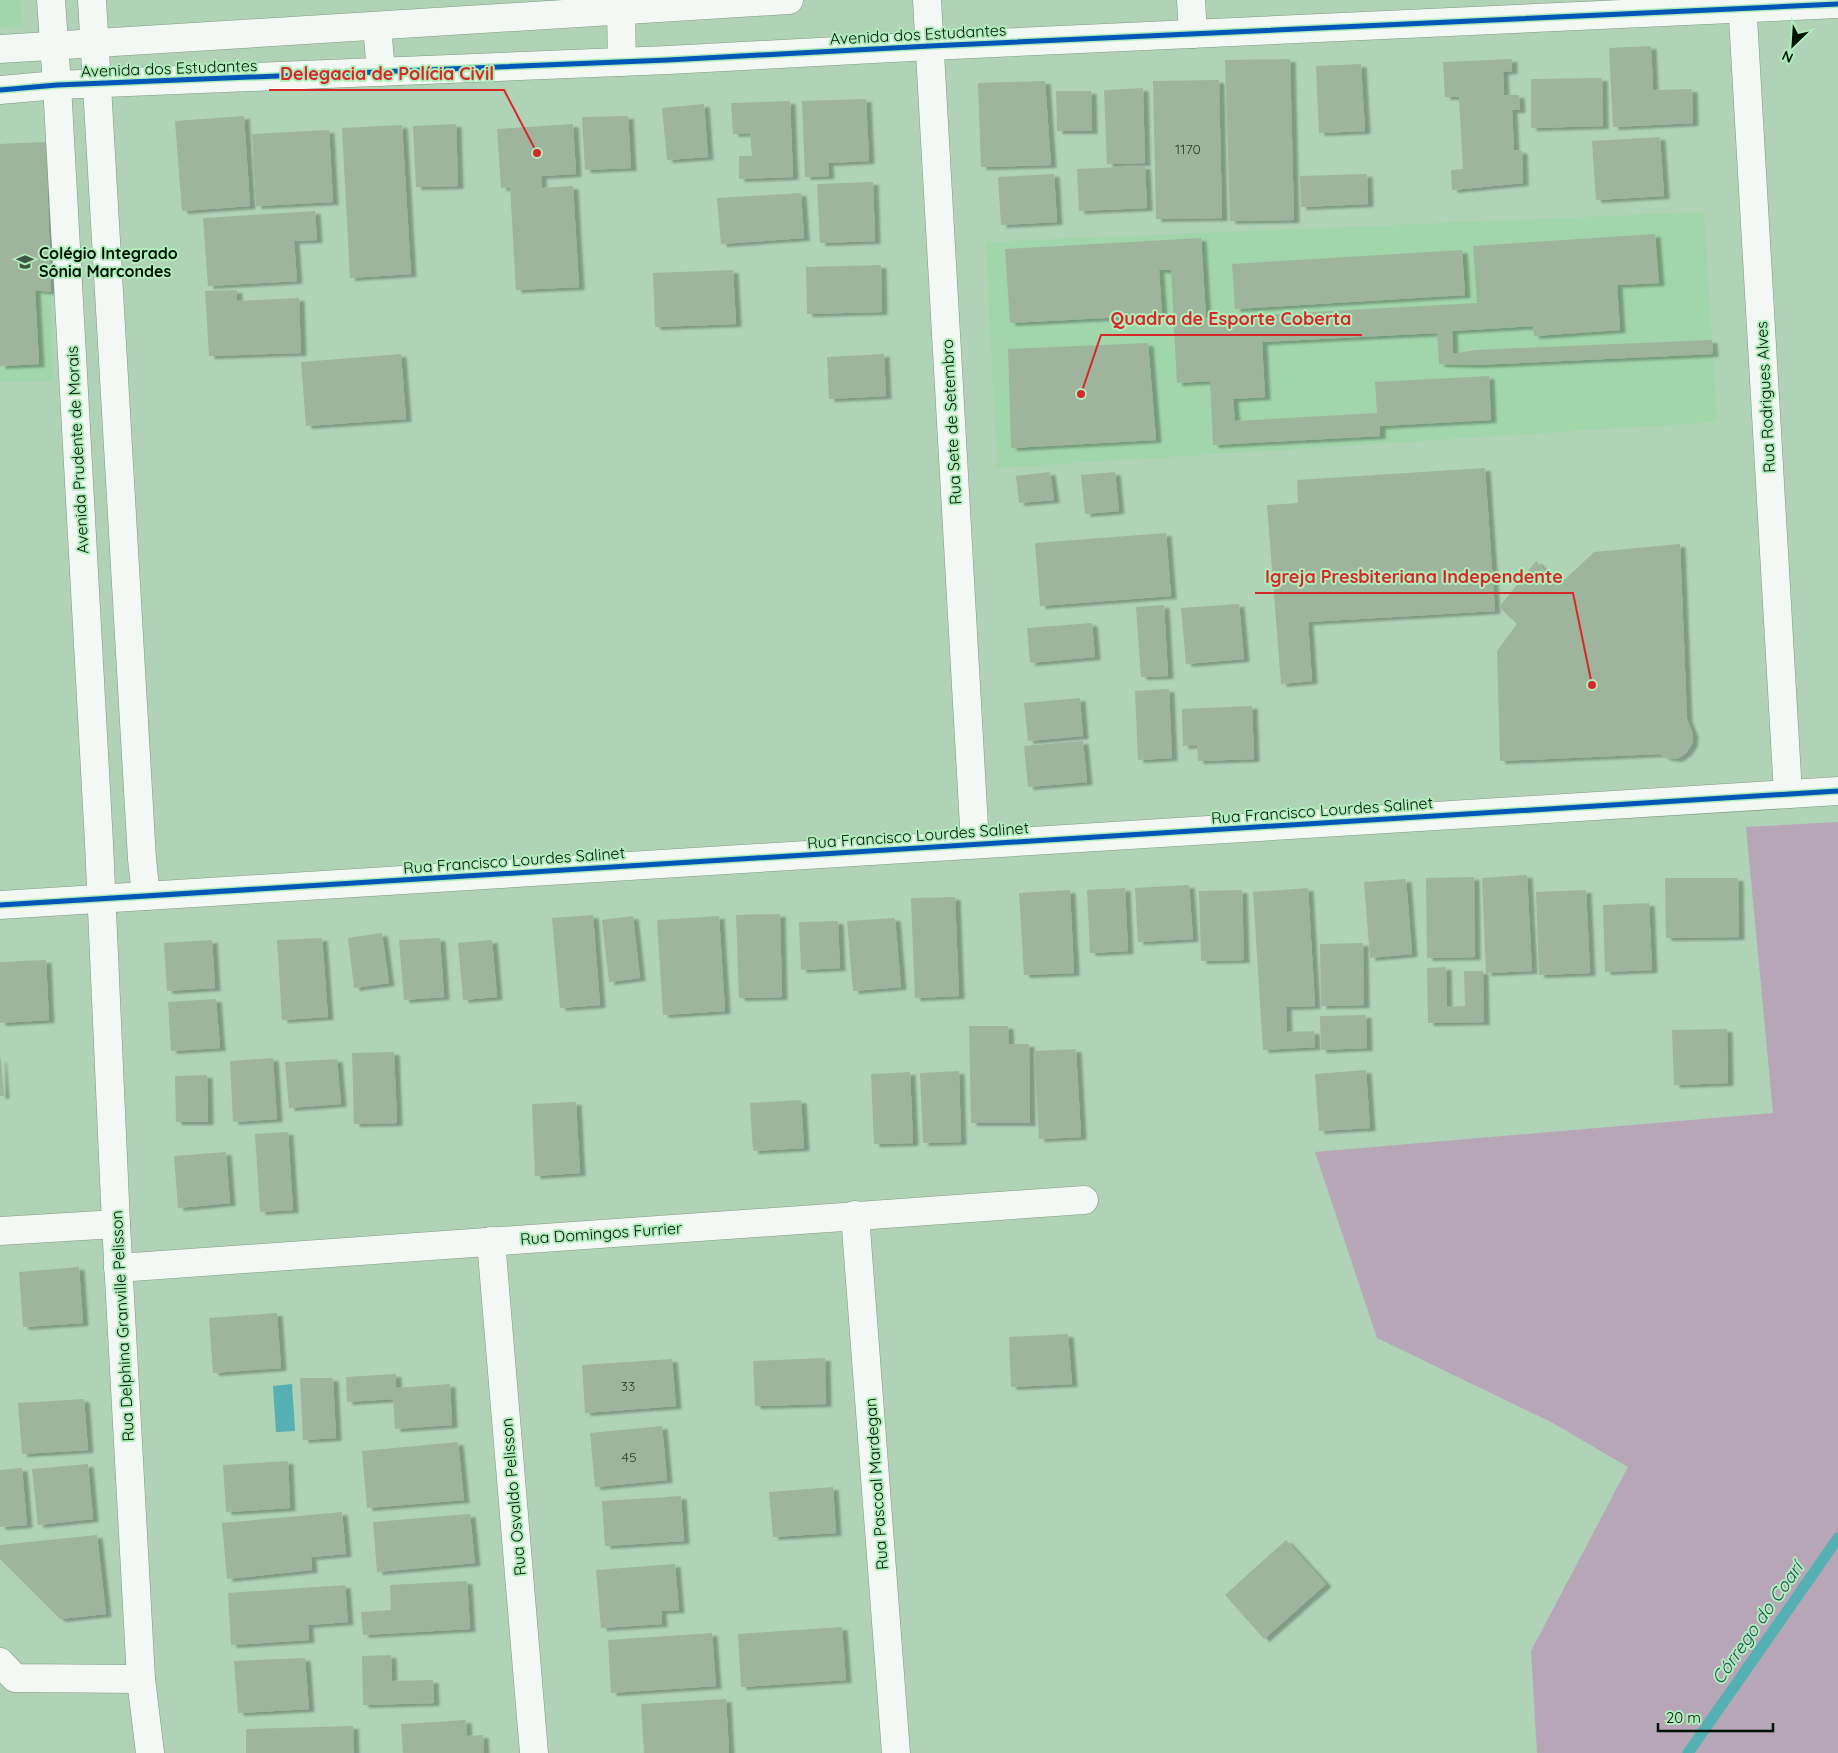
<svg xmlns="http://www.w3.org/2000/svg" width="1838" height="1753" viewBox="0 0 1838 1753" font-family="Quicksand,sans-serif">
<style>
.built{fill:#a1d5aa}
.forest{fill:#b7a6b7}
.water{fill:#54b0b3}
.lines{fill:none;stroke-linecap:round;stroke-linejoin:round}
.stream{stroke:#54b0b3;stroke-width:11}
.building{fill:#9fb49c;filter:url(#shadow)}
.minor-casing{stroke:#7e9883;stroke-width:29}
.minor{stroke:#f3f8f4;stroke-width:28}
.cycleway-casing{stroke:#b0edbb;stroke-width:8}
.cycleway{stroke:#0057b8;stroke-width:5}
.labels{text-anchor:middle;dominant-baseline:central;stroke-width:4;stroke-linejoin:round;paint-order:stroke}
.number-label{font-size:14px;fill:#283b2a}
.street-label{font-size:16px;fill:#001304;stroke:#b0edbb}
.poi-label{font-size:16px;font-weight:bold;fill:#001304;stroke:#b0edbb;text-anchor:start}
.water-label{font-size:18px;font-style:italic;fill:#22525a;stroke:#b0edbb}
.leader{fill:none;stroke:#d62828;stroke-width:2}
.callout-dot{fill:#d62828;stroke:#b0edbb;stroke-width:2}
.callout-label{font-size:18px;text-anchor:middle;font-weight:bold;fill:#d62828;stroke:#b0edbb;stroke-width:4;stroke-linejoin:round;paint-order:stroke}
</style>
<defs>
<filter id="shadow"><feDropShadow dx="5.5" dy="3" stdDeviation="1" flood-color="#0004"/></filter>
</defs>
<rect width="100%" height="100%" fill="#b0d2b6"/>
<g class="built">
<path d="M0 0H20L22 26 0 28Z"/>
<path d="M46 142 53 381 0 382V144Z"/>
<path d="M1704 212 1717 422 997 468 986 242Z"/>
</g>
<path class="forest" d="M1838 822V1753H1537L1531 1651 1628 1467 1551 1422 1377 1338 1315 1152 1773 1113 1746 827Z"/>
<path class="water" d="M292 1384 295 1431 276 1432 273 1386Z"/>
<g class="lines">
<path class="stream" d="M1688 1753 1838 1538"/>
</g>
<g class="building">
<path d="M1651 46 1653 90 1692 89 1693 123 1613 127 1609 48Z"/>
<path d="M1290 59 1294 220 1230 221 1225 60Z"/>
<path d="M1512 59V71L1503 72 1504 95H1519L1520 110H1512L1514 150 1522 151 1523 183 1452 190 1451 170 1463 169 1459 97H1445L1443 62Z"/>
<path d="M1361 64 1365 131 1319 133 1316 66Z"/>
<path d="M1602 78 1603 126 1531 128V79Z"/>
<path d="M1219 80 1222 218 1156 219 1153 81Z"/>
<path d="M1045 81 1051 165 981 167 978 83Z"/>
<path d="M1143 88 1145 163 1107 164 1104 90Z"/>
<path d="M1056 91H1091L1092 131H1057Z"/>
<path d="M866 99 869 161 828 163 829 176 805 177 802 101Z"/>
<path d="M790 101 793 177 739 179V156H752L750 133 733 134 731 103Z"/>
<path d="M704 104 708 157 667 160 662 108Z"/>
<path d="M244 116 250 206 182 211 175 121Z"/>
<path d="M628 116 631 168 585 170 582 117Z"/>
<path d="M456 124 458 186 416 187 413 126Z"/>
<path d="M573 124 576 174 541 176 542 188 573 186 579 287 516 290 510 187 501 188 497 129Z"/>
<path d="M402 125 411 274 350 278 342 128Z"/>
<path d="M329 130 333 202 256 206 252 134Z"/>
<path d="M1660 137 1664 196 1596 200 1592 141Z"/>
<path d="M46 142 51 292 35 290 39 364 0 366V144Z"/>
<path d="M1145 166 1147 208 1079 211 1077 169Z"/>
<path d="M1054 174 1057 222 1001 225 998 177Z"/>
<path d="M1367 174 1368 204 1301 207 1300 176Z"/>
<path d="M873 182 875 241 820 243 817 184Z"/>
<path d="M801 193 804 238 721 244 717 198Z"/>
<path d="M315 211 317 240 294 241 297 281 208 286 203 218Z"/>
<path d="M1655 234 1659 283 1617 285 1620 330 1534 336 1533 326 1452 331 1453 354 1475 350 1712 340 1713 354 1475 365 1439 364 1437 333 1262 342 1265 397 1233 399 1235 421 1377 413 1375 382 1489 376 1491 420 1380 426V436L1213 445 1210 381 1177 383 1171 270H1159L1162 315 1010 323 1005 249 1201 238 1206 318 1477 303 1473 246Z"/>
<path d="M1462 250 1465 295 1235 309 1232 264Z"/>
<path d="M881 265 882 312 807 314 806 267Z"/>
<path d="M733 270 736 324 655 327 653 273Z"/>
<path d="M237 290V301L299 298 301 353 209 356 205 291Z"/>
<path d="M1148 343 1156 440 1011 448 1008 349Z"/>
<path d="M401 354 406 419 306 426 301 362Z"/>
<path d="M884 354 886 396 829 399 827 357Z"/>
<path d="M1485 468 1495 611 1308 622 1312 681 1281 684 1267 505 1298 503 1297 480Z"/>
<path d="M1050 472 1054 500 1019 503 1016 476Z"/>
<path d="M1115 472 1119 511 1085 514 1081 475Z"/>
<path d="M1166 533 1171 596 1040 606 1035 543Z"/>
<path d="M1680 544 1687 719 1693 734 1692 744 1686 753 1677 759 1667 758 1660 754 1500 761 1497 651 1517 624 1499 607 1536 561 1559 585 1594 552Z"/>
<path d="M1239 604 1244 659 1186 664 1181 608Z"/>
<path d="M1164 605 1168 676 1141 677 1136 607Z"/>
<path d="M1092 623 1095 657 1030 663 1027 628Z"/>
<path d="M1169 689 1172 758 1138 760 1135 691Z"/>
<path d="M1080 698 1083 736 1028 741 1024 703Z"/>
<path d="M1252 706 1254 759 1198 761 1197 745 1183 746 1182 709Z"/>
<path d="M1083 741 1087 782 1028 787 1024 746Z"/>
<path d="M1527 875 1532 971 1486 973 1482 878Z"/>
<path d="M1474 877 1475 957 1427 958 1426 878Z"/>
<path d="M1665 878H1738L1739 937 1666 938Z"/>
<path d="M1406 879 1412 954 1370 958 1364 882Z"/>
<path d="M1189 885 1193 939 1138 942 1135 888Z"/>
<path d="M1125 888 1128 951 1090 953 1087 890Z"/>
<path d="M1308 888 1315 1006 1286 1007 1287 1032 1314 1031 1315 1047 1263 1050 1253 892Z"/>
<path d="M1070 890 1074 973 1024 975 1019 893Z"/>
<path d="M1242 890 1244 960 1201 961 1199 891Z"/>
<path d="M1586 890 1590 973 1539 975 1536 892Z"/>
<path d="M955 897 959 996 915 998 911 898Z"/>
<path d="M1649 903 1652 970 1605 972 1603 905Z"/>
<path d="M780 914 782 997 739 998 736 915Z"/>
<path d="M593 915 600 1005 560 1008 552 918Z"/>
<path d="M633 916 640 978 609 982 602 920Z"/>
<path d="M719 916 725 1011 663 1015 657 920Z"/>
<path d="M895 918 901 987 853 991 847 921Z"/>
<path d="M838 921 840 968 801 970 799 922Z"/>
<path d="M382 933 389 983 354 988 348 938Z"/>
<path d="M322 938 328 1017 282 1020 277 940Z"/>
<path d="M440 938 444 997 404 1000 399 940Z"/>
<path d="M212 940 215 988 167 991 164 943Z"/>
<path d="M492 940 497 997 463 1000 458 943Z"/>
<path d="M1363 943 1364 1005 1321 1006 1320 944Z"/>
<path d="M46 960 49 1020 0 1023V962Z"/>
<path d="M1446 967 1447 1007 1465 1006 1464 971H1483L1484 1022 1428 1023 1427 968Z"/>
<path d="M216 999 220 1048 171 1051 168 1002Z"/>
<path d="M1366 1015 1367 1048 1321 1050 1320 1016Z"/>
<path d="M969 1026H1008L1009 1044H1029L1030 1123H971Z"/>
<path d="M1727 1029 1728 1083 1674 1085 1672 1030Z"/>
<path d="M1076 1049 1081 1137 1039 1139 1034 1051Z"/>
<path d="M394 1052 397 1123 354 1124 352 1053Z"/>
<path d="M273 1058 277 1119 233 1122 230 1061Z"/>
<path d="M0 1059H1L4 1096H0Z"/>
<path d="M337 1059 341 1104 289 1108 285 1062Z"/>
<path d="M1366 1070 1370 1128 1319 1131 1315 1074Z"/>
<path d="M959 1071 961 1142 923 1143 920 1073Z"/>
<path d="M910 1072 913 1143 874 1144 871 1074Z"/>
<path d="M207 1075 208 1122H176L175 1076Z"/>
<path d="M801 1100 804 1148 753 1151 750 1103Z"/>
<path d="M576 1102 580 1173 535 1176 532 1104Z"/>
<path d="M288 1132 293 1210 260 1212 255 1134Z"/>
<path d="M226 1152 230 1203 178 1208 174 1156Z"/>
<path d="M79 1267 83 1323 23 1327 19 1272Z"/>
<path d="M277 1313 281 1368 213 1373 209 1318Z"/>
<path d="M1068 1334 1072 1384 1011 1387 1009 1337Z"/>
<path d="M825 1358 826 1404 755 1406 753 1361Z"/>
<path d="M672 1359 676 1406 585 1413 582 1365Z"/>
<path d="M396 1374V1388L450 1384 452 1425 395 1429 393 1399 347 1402 346 1377Z"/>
<path d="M300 1378H333L336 1438 303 1440Z"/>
<path d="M84 1399 88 1450 22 1454 18 1403Z"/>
<path d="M662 1426 667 1480 595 1487 590 1433Z"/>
<path d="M458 1442 464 1500 367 1508 362 1451Z"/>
<path d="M288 1461 290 1508 226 1512 223 1465Z"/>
<path d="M88 1464 93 1519 38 1525 32 1469Z"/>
<path d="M22 1468 27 1525 0 1527V1470Z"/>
<path d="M833 1487 836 1533 773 1537 769 1492Z"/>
<path d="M681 1496 684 1541 605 1546 602 1501Z"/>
<path d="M342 1512 346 1554 311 1557 312 1570 227 1579 222 1523Z"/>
<path d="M470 1514 475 1563 377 1572 373 1522Z"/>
<path d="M97 1535 106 1614 60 1619 0 1559V1545Z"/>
<path d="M1286 1540 1326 1584 1264 1639 1225 1595Z"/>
<path d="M675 1564 679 1610 661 1611 662 1624 601 1628 596 1570Z"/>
<path d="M467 1581 470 1629 363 1635 361 1612 391 1610 390 1585Z"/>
<path d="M345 1585 348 1622 308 1625 309 1640 231 1645 228 1593Z"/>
<path d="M842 1627 846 1680 741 1687 738 1634Z"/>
<path d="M712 1633 716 1686 611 1693 608 1640Z"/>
<path d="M391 1655 392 1681 433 1680 434 1703 363 1705 362 1656Z"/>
<path d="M305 1658 309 1709 238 1713 234 1661Z"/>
<path d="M726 1699 729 1753H644L641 1704Z"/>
<path d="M466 1720 467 1736 483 1735 484 1753H403L401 1724Z"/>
<path d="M353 1726 354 1753H246V1729Z"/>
</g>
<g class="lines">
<g class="minor-casing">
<g id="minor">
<path d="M51 0 57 85 99 843 116 1224 141 1679 150 1753"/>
<path d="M92 0 142 859 146 896"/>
<path d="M927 0 975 844"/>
<path d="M1191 0 1193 34"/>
<path d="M1742 0 1788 794"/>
<path d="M621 10 622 62"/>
<path d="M377 26 381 72"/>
<path d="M0 49 789 0"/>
<path d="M0 90 57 85 668 60 930 46 1838 4"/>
<path d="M0 905 1838 791"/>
<path d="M855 1215 896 1753"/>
<path d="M0 1231 116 1224"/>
<path d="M491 1241 534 1753"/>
<path d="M118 1268 1084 1200"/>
<path d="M0 1662 15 1678 141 1679"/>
</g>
</g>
<use href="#minor" class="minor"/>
<g class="cycleway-casing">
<g id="cycleway">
<path d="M0 90 57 85 668 60 930 46 1838 4"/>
<path d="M0 905 1838 791"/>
</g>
</g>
<use href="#cycleway" class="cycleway"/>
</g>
<defs>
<g id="school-bare" transform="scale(1.35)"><path d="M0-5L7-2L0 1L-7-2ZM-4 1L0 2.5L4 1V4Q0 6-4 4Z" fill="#3e5642" stroke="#b0edbb" stroke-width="2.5" paint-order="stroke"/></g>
</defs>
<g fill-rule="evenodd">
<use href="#school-bare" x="25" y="262"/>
</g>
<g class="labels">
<g class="number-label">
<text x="1188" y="149">1170</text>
<text x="628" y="1386">33</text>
<text x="629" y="1457">45</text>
</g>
<g class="street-label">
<text transform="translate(918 34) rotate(-3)">Avenida dos Estudantes</text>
<text transform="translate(169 68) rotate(-2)">Avenida dos Estudantes</text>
<text transform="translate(1765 397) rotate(-93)">Rua Rodrigues Alves</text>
<text transform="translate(951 422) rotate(-93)">Rua Sete de Setembro</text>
<text transform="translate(77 450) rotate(-93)">Avenida Prudente de Morais</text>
<text transform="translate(1322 810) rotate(-4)">Rua Francisco Lourdes Salinet</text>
<text transform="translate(918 835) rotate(-4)">Rua Francisco Lourdes Salinet</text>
<text transform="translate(514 860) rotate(-4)">Rua Francisco Lourdes Salinet</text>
<text transform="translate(601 1233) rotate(-4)">Rua Domingos Furrier</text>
<text transform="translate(122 1326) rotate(-93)">Rua Delphina Granville Pelisson</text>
<text transform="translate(876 1484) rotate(-94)">Rua Pascoal Mardegan</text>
<text transform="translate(513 1497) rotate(-95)">Rua Osvaldo Pelisson</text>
</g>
<g class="poi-label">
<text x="39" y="253">Colégio Integrado<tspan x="39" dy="18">Sônia Marcondes</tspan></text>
</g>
<g class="water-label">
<text transform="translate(1757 1623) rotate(-55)">Córrego do Coarí</text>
</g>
</g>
<path class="leader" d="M537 153L504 90H269M1081 394L1101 335H1362M1592 685L1573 593H1255"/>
<g class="callout-dot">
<circle cx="537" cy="153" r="5"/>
<circle cx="1081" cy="394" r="5"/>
<circle cx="1592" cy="685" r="5"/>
</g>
<g class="callout-label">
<text x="387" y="80">Delegacia de Polícia Civil</text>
<text x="1231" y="325">Quadra de Esporte Coberta</text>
<text x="1414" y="583">Igreja Presbiteriana Independente</text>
</g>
<g transform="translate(1793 45) rotate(205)" stroke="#b0edbb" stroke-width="4" paint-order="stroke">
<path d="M0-4L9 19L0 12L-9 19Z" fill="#001304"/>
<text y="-8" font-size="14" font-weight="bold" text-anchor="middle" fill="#001304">N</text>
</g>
<path d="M1658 1723v8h115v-8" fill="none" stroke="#001304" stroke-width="2.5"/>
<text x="1666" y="1723" font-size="15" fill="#001304" stroke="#b0edbb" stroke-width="4" paint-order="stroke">20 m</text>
</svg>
